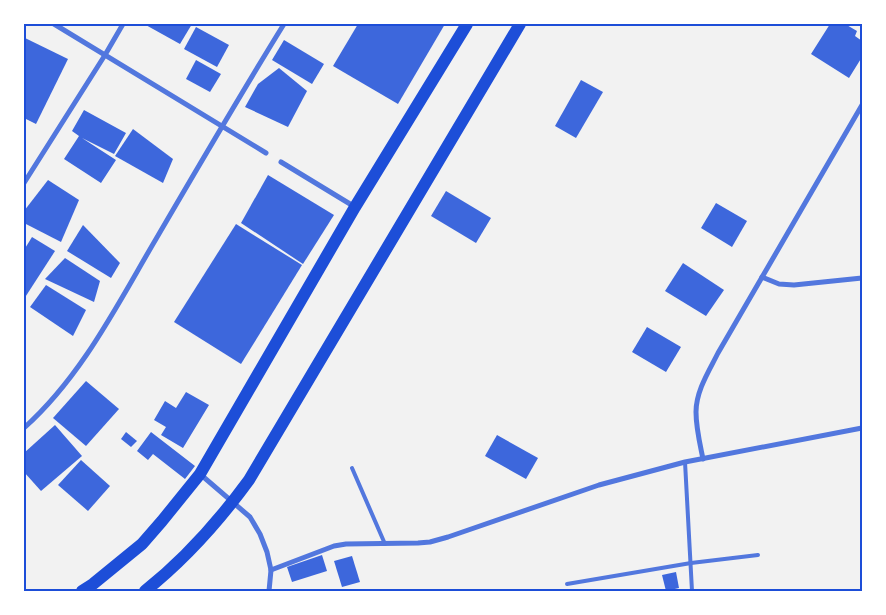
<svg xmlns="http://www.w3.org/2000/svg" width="886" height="615" viewBox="0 0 886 615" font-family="'Source Sans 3',sans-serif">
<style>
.building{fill:#3d67dc}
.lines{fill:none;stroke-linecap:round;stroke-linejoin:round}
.service{stroke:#5277de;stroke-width:4}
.minor{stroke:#5277de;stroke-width:5}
.primary{stroke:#1d4ed8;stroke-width:12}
.neatline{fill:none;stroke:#1d4ed8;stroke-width:2}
</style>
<rect width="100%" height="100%" fill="#f2f2f2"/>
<g class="building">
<path d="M144 24H192L180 44Z"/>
<path d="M358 24H445L398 104 333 66Z"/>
<path d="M830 24H845L857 31 855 36 862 41V57L849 78 811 54Z"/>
<path d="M196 27 229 45 217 67 184 49Z"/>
<path d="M25 38 68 59 36 124 24 118V40Z"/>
<path d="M284 40 324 64 312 84 272 60Z"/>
<path d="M196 60 221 74 210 92 186 79Z"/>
<path d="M279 68 307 91 288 127 245 107 258 84Z"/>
<path d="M581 80 603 92 576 138 555 126Z"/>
<path d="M84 110 126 133 114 154 82 138 116 160 101 183 64 159 79 136 72 131Z"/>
<path d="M133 129 173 159 163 183 115 156Z"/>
<path d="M268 175 334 215 303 264 241 223Z"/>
<path d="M48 180 79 200 61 242 24 223V211Z"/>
<path d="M446 191 491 218 476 243 431 216Z"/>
<path d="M716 203 747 221 732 247 701 228Z"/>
<path d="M236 224 302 265 241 364 174 322Z"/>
<path d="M83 225 120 263 111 278 67 251Z"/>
<path d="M32 237 55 251 24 299V250Z"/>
<path d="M65 258 100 281 94 302 45 279Z"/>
<path d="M683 263 724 290 706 316 665 291Z"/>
<path d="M46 285 86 310 73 336 30 307Z"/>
<path d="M647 327 681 347 666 372 632 352Z"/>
<path d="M86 381 119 409 86 446 53 418Z"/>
<path d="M186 392 209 405 183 448 161 435 166 427 154 420 165 401 176 408Z"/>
<path d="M55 425 82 456 41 491 24 472V453Z"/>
<path d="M126 432 137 441 131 447 121 439Z"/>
<path d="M151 432 195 466 185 479 153 454 148 460 137 451Z"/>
<path d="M497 435 538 458 526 479 485 456Z"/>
<path d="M81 460 110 486 88 511 58 485Z"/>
<path d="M322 555 327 571 292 582 287 567Z"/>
<path d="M352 556 360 582 342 587 334 561Z"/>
<path d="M676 572 679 588 666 591 662 575Z"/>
</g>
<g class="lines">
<g class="service">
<path d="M685 462 692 591"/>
<path d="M352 468 385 544"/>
<path d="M567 584 691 563 758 555"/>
</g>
<g class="minor">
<path d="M54 24 266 153"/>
<path d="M281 162 355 207"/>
<path d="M24 183 105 55 123 24"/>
<path d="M762 277 779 284 794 285 862 278"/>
<path d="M24 428C82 376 117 305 156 239 198 167 240 95 284 24"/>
<path d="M703 459C700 444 696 428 696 412 696 391 709 371 718 353L862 105"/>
<path d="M200 474 250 517 260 534 267 552 271 570 269 591"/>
<path d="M271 570 334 546 346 544 418 543 430 542 448 537 599 485 685 462 862 428"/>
</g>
<g class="primary">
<path d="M82 591 93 584 142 544 162 521 200 474 355 207 467 24"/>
<path d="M145 591C184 560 219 521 249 480L520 24"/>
</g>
</g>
<rect width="886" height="615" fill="none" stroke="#ffffff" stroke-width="50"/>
<rect x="25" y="25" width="836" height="565" class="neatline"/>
</svg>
